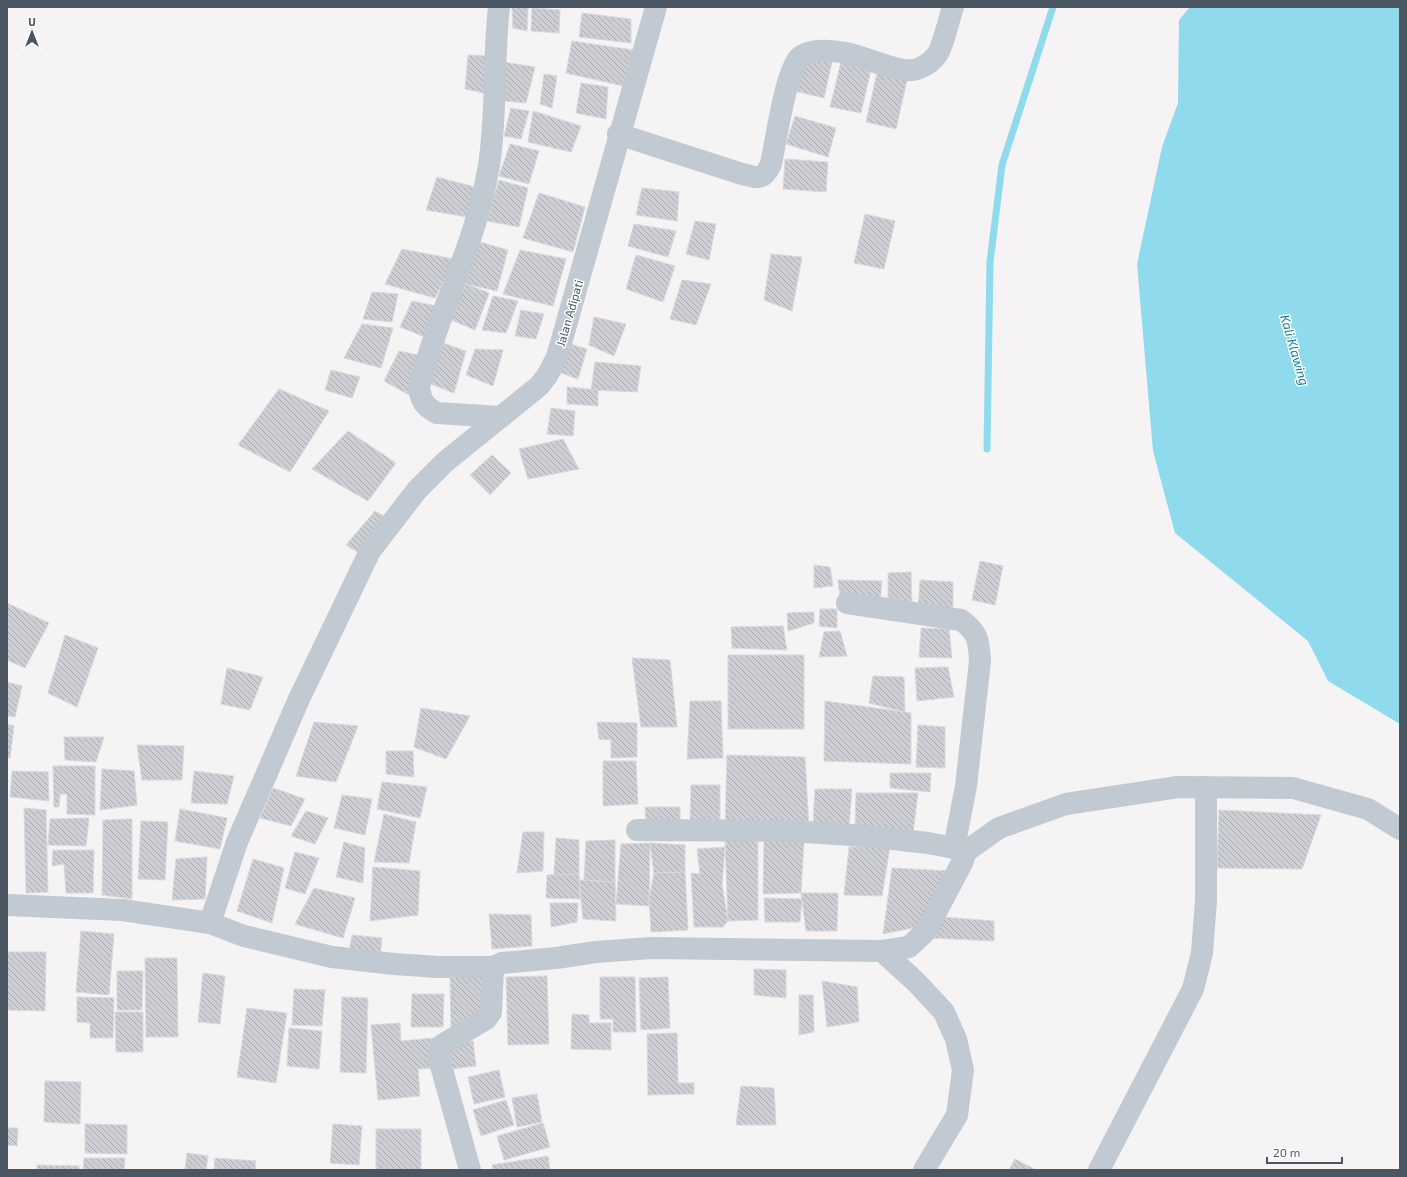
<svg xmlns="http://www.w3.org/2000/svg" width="1407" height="1177" viewBox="0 0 1407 1177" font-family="'Exo 2',sans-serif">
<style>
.water{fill:#90daee}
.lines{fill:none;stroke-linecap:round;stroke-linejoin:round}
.stream{stroke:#90daee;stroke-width:7}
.building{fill:url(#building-back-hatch);stroke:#d7d9de}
.minor{stroke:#c1cad2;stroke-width:22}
.labels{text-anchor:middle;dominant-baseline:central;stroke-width:3;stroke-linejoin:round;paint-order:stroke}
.street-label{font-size:12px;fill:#4a5661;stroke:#fff}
.water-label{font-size:13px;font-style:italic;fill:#0c7c9b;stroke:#fff}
</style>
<defs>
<pattern id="building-back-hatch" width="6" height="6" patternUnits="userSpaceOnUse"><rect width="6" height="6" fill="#cdcfd5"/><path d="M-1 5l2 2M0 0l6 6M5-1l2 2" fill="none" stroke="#a8abb0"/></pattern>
</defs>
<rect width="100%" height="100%" fill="#f5f3f3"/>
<path class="water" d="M1190 7H1400V724L1328 681 1308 641 1175 533 1153 451 1137 264 1162 147 1178 103 1179 20Z"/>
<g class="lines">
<path class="stream" d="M987 449 990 262 1002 165 1053 7"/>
</g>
<g class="building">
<path d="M512 7H528L527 31 513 28Z"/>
<path d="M532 8 560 10 559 33 531 31Z"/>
<path d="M582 13 631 19V43L579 37Z"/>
<path d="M572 41 633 50 623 86 566 73Z"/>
<path d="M805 43 835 49 824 98 794 91Z"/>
<path d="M468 55 490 56 489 94 465 89Z"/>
<path d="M842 58 872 65 861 113 830 107Z"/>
<path d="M503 62 535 67 526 103 494 100Z"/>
<path d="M877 73 907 80 896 129 866 122Z"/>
<path d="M544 74 557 76 552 108 540 104Z"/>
<path d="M581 83 608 87 606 119 576 113Z"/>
<path d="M511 108 529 111 521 139 504 136Z"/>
<path d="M533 111 581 126 571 152 528 142Z"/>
<path d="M795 116 836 128 828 157 786 144Z"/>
<path d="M510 144 539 151 529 184 499 176Z"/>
<path d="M785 159 828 162 826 192 783 189Z"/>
<path d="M437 177 475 187 467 217 426 210Z"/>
<path d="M499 180 528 188 519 227 487 221Z"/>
<path d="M642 188 679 192 677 221 636 215Z"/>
<path d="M539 193 585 207 573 252 523 238Z"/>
<path d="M865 214 895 221 884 269 854 263Z"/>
<path d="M695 221 716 224 709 260 686 254Z"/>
<path d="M634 224 676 231 668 257 628 246Z"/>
<path d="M476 241 508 250 497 291 466 284Z"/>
<path d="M402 249 454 259 435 298 385 284Z"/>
<path d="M520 250 566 259 553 306 503 294Z"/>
<path d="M771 254 802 257 792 311 764 300Z"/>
<path d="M636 255 675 266 663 302 626 289Z"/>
<path d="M682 280 711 284 696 325 670 319Z"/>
<path d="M466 284 489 293 475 330 449 319Z"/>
<path d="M372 292 398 294 392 322 363 319Z"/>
<path d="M493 296 518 301 506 333 482 330Z"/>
<path d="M412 301 441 307 430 339 400 327Z"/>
<path d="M521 310 544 314 536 339 515 336Z"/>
<path d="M594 317 626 324 614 356 589 345Z"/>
<path d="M362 324 393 328 381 368 344 358Z"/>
<path d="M443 343 466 351 454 393 428 383Z"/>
<path d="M570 344 587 349 578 379 561 373Z"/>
<path d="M475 349 503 350 493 386 466 375Z"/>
<path d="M399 351 423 356 411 396 384 381Z"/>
<path d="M595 362 641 366 637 392 591 390Z"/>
<path d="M331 370 360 377 352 398 325 390Z"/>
<path d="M567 387 598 390V406L567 404Z"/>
<path d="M279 389 329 411 290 472 238 445Z"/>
<path d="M551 408 575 411 573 436 547 434Z"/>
<path d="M348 431 396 463 368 501 312 469Z"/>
<path d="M563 439 579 469 528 479 519 449Z"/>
<path d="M492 455 511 473 490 495 470 475Z"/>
<path d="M375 511 387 518 361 554 346 545Z"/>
<path d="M980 561 1003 566 995 605 972 600Z"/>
<path d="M814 565 830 567 833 586 814 588Z"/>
<path d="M911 572 912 608 888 605V573Z"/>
<path d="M838 580 882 581 880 604 840 599Z"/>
<path d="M920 580 953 582V612L918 610Z"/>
<path d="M7 603 49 623 25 668 7 660Z"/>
<path d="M820 609H837V628L819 626Z"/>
<path d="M814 612V623L788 631 787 613Z"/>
<path d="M783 626 787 650 732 648 731 627Z"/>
<path d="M921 628 949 629 952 658 919 657Z"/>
<path d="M840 631 847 656 819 657 824 632Z"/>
<path d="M65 635 98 648 77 707 48 693Z"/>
<rect x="728" y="655" width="76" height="74"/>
<path d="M632 658 670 660 677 727H641Z"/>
<path d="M948 667 954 697 917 701 915 668Z"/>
<path d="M227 668 263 677 250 710 221 704Z"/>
<path d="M873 676 904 677 905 712 869 703Z"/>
<path d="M7 682 22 686 15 717 7 716Z"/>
<path d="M690 701H721L723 758 687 759Z"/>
<path d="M825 701 911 713V764L824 761Z"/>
<path d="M421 708 470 716 446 759 414 747Z"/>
<path d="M314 722 358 726 336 782 296 776Z"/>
<path d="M597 722 637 723V757L611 758V740L599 739Z"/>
<path d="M7 724 14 726 10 758H7Z"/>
<path d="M918 725 945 727V768L916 767Z"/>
<path d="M64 737H104L96 762 65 760Z"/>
<path d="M137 745 184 746 182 780H142Z"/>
<path d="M386 751H413L414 777 386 774Z"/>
<path d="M727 755 805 757 809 828 725 827Z"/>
<path d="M603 761H636L638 804 603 806Z"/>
<path d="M53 766H95V815L67 814V794H60L59 807H54Z"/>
<path d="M102 769 134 771 137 805 100 810Z"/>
<path d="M12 771 48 772 49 801 10 797Z"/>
<path d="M194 771 234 776 227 804 191 803Z"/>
<path d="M890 773H931L930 792 890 788Z"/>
<path d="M382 782 427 787 420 818 377 809Z"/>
<path d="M691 785H720V824L690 825Z"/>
<path d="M273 788 305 799 291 826 260 818Z"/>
<path d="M815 789H852L849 828 813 824Z"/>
<path d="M856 793H918L913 833 855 829Z"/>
<path d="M342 795 372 799 365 835 334 828Z"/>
<path d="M645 807H680V825L646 826Z"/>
<path d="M24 808 46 810 48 892 26 893Z"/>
<path d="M180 809 227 818 220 849 175 841Z"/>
<path d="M1219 810 1321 815 1302 869 1217 868Z"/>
<path d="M306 811 328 818 315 844 291 836Z"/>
<path d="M384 814 416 822 409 863 374 862Z"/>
<path d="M89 818 86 846 48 845 50 819Z"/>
<path d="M132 819V899L102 895 103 820Z"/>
<path d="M141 821 168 822 165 880 138 879Z"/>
<path d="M523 832H544L543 871 517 873Z"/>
<path d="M556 838 579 840V874L554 875Z"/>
<path d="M615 840V882L584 880 586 841Z"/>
<path d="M725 840 758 841V920L728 921Z"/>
<path d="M764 841 804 842 801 893 763 894Z"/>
<path d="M344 842 365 848 363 883 336 877Z"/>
<path d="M650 843 649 906 616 904 621 844Z"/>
<path d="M650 843 685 845V872L654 873Z"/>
<path d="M890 846 882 896 844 895 849 847Z"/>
<path d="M725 847 722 885 728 921 723 927H694L691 873 700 874 697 849Z"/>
<path d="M53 850H94L93 893H66L64 864 52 866Z"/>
<path d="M295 852 319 858 305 894 285 888Z"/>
<path d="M207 857 205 899 172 900 176 859Z"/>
<path d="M253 859 284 868 272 923 237 911Z"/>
<path d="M373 867 420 871 418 915 370 921Z"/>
<path d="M892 868 950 871 918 927 883 934Z"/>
<path d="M685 872 688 930 651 932 649 899 654 873Z"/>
<path d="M579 874 580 899 546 898 547 875Z"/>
<path d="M579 880 615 882 616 921 583 919Z"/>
<path d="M314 888 355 898 343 938 295 924Z"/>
<path d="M801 893H838L837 931H806Z"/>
<path d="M764 898 802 899 800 922H765Z"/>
<path d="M550 903H578L577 922 551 927Z"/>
<path d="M489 914 531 915 532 946 492 949Z"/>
<path d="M943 917 994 921V941L931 938Z"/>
<path d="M81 931 114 934 109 995 76 992Z"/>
<path d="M352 935 382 938 380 958 349 951Z"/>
<path d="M7 952H46L45 1011 7 1010Z"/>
<path d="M145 958H177L178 1037H146Z"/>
<path d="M754 969 786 970V998L754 995Z"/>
<path d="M117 971H143L142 1010H117Z"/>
<path d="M203 973 225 976 220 1024 198 1022Z"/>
<path d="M450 975H484V1014L451 1031Z"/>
<path d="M547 976 549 1044 508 1045 506 977Z"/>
<path d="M600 977H635L636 1032H613V1019H600Z"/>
<path d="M668 977 670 1028 641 1030 639 978Z"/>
<path d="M822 981 857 987 859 1022 827 1027Z"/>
<path d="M294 989 325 990 322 1026 292 1025Z"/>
<path d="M412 994H444L443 1027H411Z"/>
<path d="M799 995H813L814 1032 799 1035Z"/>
<path d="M77 997 114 998 113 1038H90V1023L77 1022Z"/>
<path d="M342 997 368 998 366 1073 340 1072Z"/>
<path d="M247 1008 287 1013 276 1083 237 1077Z"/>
<path d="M115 1012H143V1052H116Z"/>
<path d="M572 1014 589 1015V1023H611V1050L571 1049Z"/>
<path d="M400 1023 401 1041 433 1038 436 1068 418 1069 420 1096 378 1100 371 1025Z"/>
<path d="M289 1028 322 1031 319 1069 287 1066Z"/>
<path d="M677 1033 678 1083H694V1094L648 1095 647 1034Z"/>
<path d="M473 1041 476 1066 451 1069 449 1044Z"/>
<path d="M499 1070 505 1097 474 1104 468 1077Z"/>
<path d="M45 1081 81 1082 80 1124 44 1122Z"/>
<path d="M741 1086 774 1088 776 1125H736Z"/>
<path d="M537 1094 542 1122 517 1127 512 1098Z"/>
<path d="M506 1100 514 1125 481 1136 473 1110Z"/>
<path d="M543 1123 550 1147 504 1160 497 1136Z"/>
<path d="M85 1124 127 1125V1154L85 1153Z"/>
<path d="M333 1124 362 1126 359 1165 330 1163Z"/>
<path d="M7 1128H18L17 1146 7 1145Z"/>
<rect x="376" y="1129" width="45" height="41"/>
<path d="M187 1153 208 1156 206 1170H185Z"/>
<path d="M548 1156 550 1170H493L492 1165Z"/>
<path d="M84 1158H125L124 1170H83Z"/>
<path d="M215 1158 256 1161 255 1170H214Z"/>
<path d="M1015 1159 1036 1170H1009Z"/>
<path d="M37 1165 79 1166V1170H37Z"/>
</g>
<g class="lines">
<g class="minor">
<path d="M499 7C493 59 497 113 489 165 477 242 438 312 419 387 421 401 424 406 437 413L501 417"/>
<path d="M618 134 742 174C758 178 763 181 771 164 776 141 785 74 799 58 804 53 811 52 818 51 849 48 875 65 904 70 916 72 929 65 936 56 943 48 949 18 953 7"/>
<path d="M847 603 961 620C978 632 979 641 980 661L966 786 954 848"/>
<path d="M637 830 790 831 866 836 928 843 954 848 965 852"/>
<path d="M7 905 122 910 210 923 244 936 332 957 394 964 438 967H493L502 963 556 958 596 952 651 948 882 951 909 947 926 931 963 861 965 852 999 828 1066 804 1178 787 1293 788 1368 809 1400 829"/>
<path d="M210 923 237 842 299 699 370 551 417 490 445 462 539 386 547 376 557 357 656 7"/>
<path d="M882 951 916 982 944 1012 956 1039 963 1070 957 1115 924 1170"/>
<path d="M470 1170 438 1055 442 1045 486 1019 491 1012 493 967"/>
<path d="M1099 1170 1193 989 1202 953 1206 900V787"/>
</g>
</g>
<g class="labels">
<g class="street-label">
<text transform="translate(569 313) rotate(-74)">Jalan Adipati</text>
</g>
<g class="water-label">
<text transform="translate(1295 350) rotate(74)">Kali Klawing</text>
</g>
</g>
<rect width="1407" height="1177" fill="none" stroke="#4a5661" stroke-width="16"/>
<g transform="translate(32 32)" stroke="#ffffff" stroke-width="3" paint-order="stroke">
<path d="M0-3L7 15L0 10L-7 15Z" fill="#4a5661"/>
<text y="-6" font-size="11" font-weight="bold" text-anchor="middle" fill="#4a5661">U</text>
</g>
<path d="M1267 1157v6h75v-6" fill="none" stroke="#4a5661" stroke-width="2"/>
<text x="1273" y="1157" font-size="12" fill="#4a5661" stroke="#ffffff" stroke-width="3" paint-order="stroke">20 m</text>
</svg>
